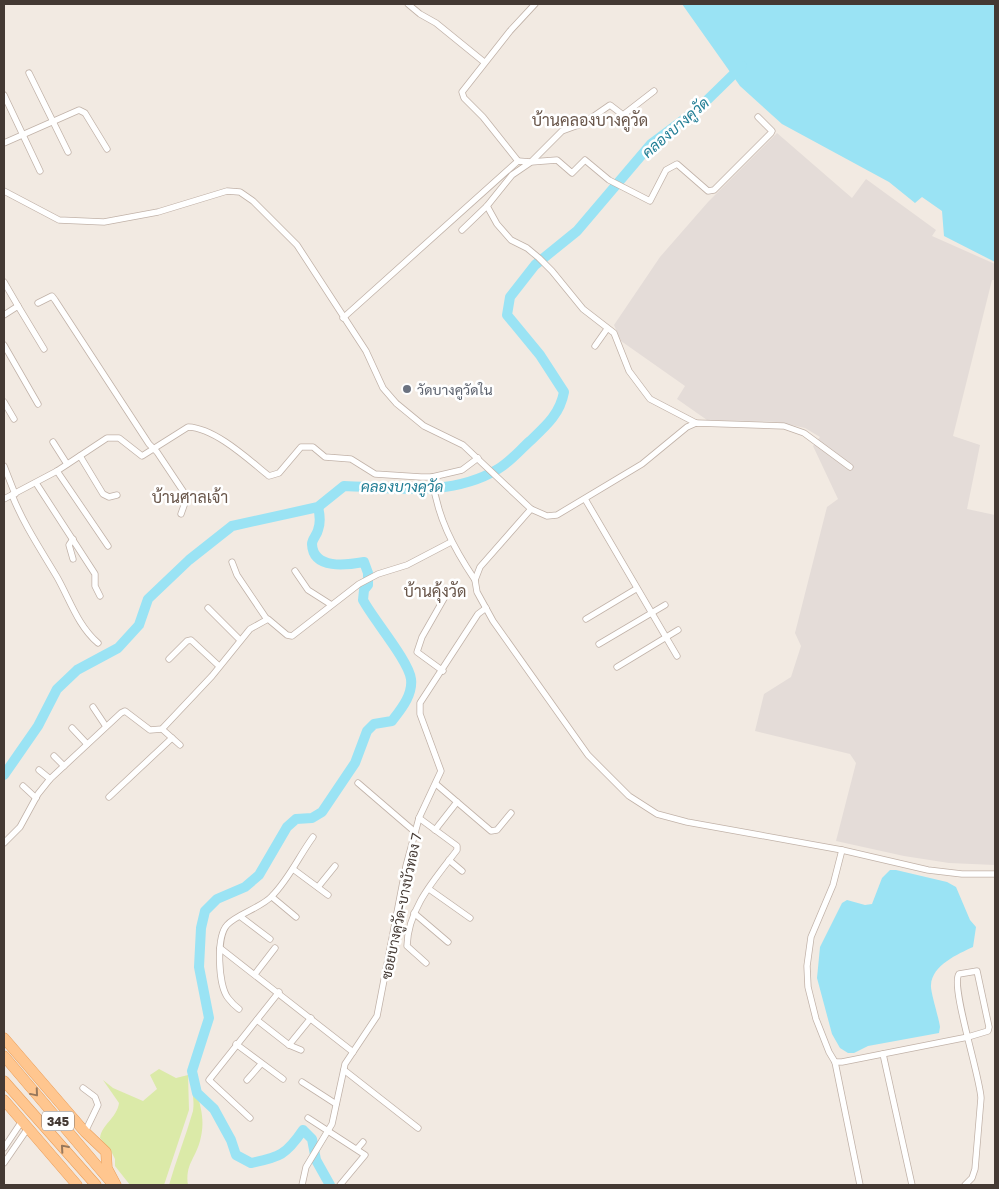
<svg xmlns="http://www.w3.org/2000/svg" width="999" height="1189" viewBox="0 0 999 1189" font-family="'Golos Text',Sarabun,sans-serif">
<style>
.industrial{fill:#e4dcd8}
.green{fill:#dbeaa8}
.water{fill:#9ae3f4}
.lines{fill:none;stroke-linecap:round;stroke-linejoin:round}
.river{stroke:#9ae3f4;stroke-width:10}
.minor-casing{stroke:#c1b2a8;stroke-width:7}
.primary-casing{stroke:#ea9e59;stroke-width:11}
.minor{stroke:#fff;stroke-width:5.5}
.primary{stroke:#ffc68f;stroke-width:10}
.oneway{stroke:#98785c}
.worship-dot{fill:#6b7280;stroke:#fff;stroke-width:2}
.labels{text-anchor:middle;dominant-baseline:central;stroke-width:5;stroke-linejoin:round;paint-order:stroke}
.shield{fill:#fff;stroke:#7c7470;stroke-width:1}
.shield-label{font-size:12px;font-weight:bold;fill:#443933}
.worship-label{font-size:14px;fill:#5b616d;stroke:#fff;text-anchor:start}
.street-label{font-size:14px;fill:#443933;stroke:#fff}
.water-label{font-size:15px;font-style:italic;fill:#227e95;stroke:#fff}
.quarter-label{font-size:16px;fill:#685549;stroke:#fff}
</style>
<rect width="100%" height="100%" fill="#f2eae2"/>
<path class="industrial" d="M777 133 852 198 866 179 936 230 932 236 995 264V280H992L953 436 980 445 967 509 995 515V865L949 863 904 856 836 841 856 763 850 754 755 731 764 694 791 677 801 646 795 633 827 507 838 499 813 446 820 437 805 428 778 422 707 420 677 399 685 386 621 341 614 325 660 257 708 202Z"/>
<g class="green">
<path d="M159 1069 176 1078 188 1075 189 1110 164 1185H130L115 1166V1159L111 1151 100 1138C102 1124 117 1118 119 1103L103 1080 113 1088 143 1101 157 1089 150 1075Z"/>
<path d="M191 1076C198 1098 207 1117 200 1141 195 1159 185 1165 188 1185H169C176 1160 186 1136 193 1111 195 1100 191 1087 191 1076Z"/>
</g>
<g class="water">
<path d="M682 4H995V262L944 236 942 211 922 197 915 203 889 182 782 124 740 86Z"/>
<path d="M890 870H896L947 882 956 887 970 920 976 927 973 947C958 954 932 965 931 985 930 991 939 1018 940 1027L939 1033 868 1046 854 1053H848L840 1048 832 1034 817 978 820 947 842 903 847 900 865 905 872 904 882 878Z"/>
</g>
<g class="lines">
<g class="river">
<path d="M318 507C320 515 321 522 318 530 317 535 312 539 312 544 313 570 347 565 364 562L368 573V585L364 590 363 600C373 619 409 661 411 679 413 695 401 709 392 721L374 724 367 731 355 763 322 812 312 818 296 819 287 827 259 875 245 887 217 899 205 911 201 928 199 967 209 1018 192 1071 197 1093 214 1109 231 1140 236 1155 251 1163C280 1157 286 1155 303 1130L312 1139 316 1160 330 1185"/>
<path d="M4 775 38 726 57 689 77 670 118 648 139 625 148 599 189 560 232 526 318 507 344 486C396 488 452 497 498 469 510 462 520 450 530 441 546 426 560 414 564 392L540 355 507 315 510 297 535 265 577 231 651 144 698 109 742 66"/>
</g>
<g class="minor-casing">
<g id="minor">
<path d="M408 4 420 14 436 23 484 62"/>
<path d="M29 73 68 152"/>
<path d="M4 95 40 171"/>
<path d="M4 143 79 110 85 113 107 149"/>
<path d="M518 161 483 117 464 98 462 92 510 31 535 4"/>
<path d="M4 191 59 220 104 222 158 212 227 191 240 192 253 201 297 245 366 351 383 388 396 403 424 426 463 445 531 509 547 516 557 515 642 464 687 427 696 423 784 426 804 433 850 467"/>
<path d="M487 206 497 224 511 240 527 248 539 258 552 271 583 309 614 333 629 371 650 399 696 423"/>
<path d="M462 230 487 206 512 175 531 162 557 160 572 173 585 160 609 180 650 201 666 170 677 164 708 191 714 190 771 133 772 131 758 117"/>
<path d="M4 282 18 306"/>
<path d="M38 303 52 296 55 300 149 444 157 452 187 497 181 514"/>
<path d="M4 315 18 306 44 349"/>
<path d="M343 318 518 161 531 162 562 131 584 123 610 105 623 115 654 91"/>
<path d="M4 345 38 404"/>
<path d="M595 346 607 329"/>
<path d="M4 402 14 419"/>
<path d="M53 442 67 464"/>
<path d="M80 456 103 494 109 497 117 495"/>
<path d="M4 466 15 494"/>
<path d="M57 471 108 546"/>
<path d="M432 477C437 517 453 547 475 580"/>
<path d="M36 483 95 574V586L100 596"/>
<path d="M12 495C24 525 41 550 57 577 70 600 78 626 98 643"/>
<path d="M4 499 57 471 107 438H119L142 456 188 427C215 428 248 459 269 476L279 473 301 447H313L325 457 351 459 375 474 421 477H432L462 470 478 458"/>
<path d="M585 499 677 656"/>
<path d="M531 509 480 567 475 580 477 592 493 621 588 755 629 796 657 814 687 822 842 850 928 870 962 874H995"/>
<path d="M73 539 69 545 73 559"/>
<path d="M232 562 237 575 266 618"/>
<path d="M295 571 308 590 330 604"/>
<path d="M208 608 240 640"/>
<path d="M586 619 636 589"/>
<path d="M599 644 665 605"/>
<path d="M169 659 187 641 191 640 219 666"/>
<path d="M617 667 678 630"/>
<path d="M443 671 417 652 422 637 446 595"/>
<path d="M93 707 105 725"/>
<path d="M72 728 87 744"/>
<path d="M162 729 180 745"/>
<path d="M54 756 64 766"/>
<path d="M39 770 50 779"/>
<path d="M358 783 415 832"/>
<path d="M436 784 491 831 497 830 511 813"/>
<path d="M23 786 36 798"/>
<path d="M109 797 172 738"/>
<path d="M419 818 457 846V850C435 879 408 908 407 946L426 963"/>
<path d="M435 830 457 802"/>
<path d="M4 843 20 827 38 794 50 779 121 713 125 711 150 730 162 729 212 676 250 629 268 619 287 635 292 636 359 584 378 574 407 565 451 542"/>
<path d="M842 850 833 885 811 937 807 966 808 987 816 1019 829 1052 835 1062 860 1185"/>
<path d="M449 860 462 871"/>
<path d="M293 869 328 895"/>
<path d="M318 887 335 866"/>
<path d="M429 889 470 918"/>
<path d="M272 897 296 917"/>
<path d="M414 913 448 942"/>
<path d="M241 917 270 939"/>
<path d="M220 948 353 1052"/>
<path d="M255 974 275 948"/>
<path d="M239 1009C235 1006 231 1002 228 998 218 985 216 937 227 925 237 914 261 908 272 896 289 879 299 856 313 837"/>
<path d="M257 1020 289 1045 301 1050"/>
<path d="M236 1044 283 1079"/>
<path d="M289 1045 311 1018"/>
<path d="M883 1054 912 1185"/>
<path d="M835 1062H842L968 1037 988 1031 989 1027 977 971 959 974C950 985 980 1076 981 1098L975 1169 972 1178 965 1185"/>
<path d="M344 1070 418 1128"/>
<path d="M247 1080 261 1064"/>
<path d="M302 1082 336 1104"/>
<path d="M83 1088 95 1097 98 1105 85 1132"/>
<path d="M250 1118 209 1080 279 992"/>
<path d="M308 1118 365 1155 340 1185"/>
<path d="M4 1148 22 1121"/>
<path d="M357 1149 363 1142"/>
<path d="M4 1163 28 1128"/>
<path d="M302 1185 306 1167 332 1124 345 1064 377 1016 406 866 419 818 441 771 420 714V703L478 614 486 608"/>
</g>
</g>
<g class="primary-casing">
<g id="primary">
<path d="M4 1038 85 1132 106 1152 107 1168 116 1185"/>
<path d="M4 1056 110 1181"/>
<path d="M4 1081 96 1185"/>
<path d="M4 1100 77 1185"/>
</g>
</g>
<use href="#minor" class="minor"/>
<use href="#primary" class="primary"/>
</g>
<defs><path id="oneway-chevron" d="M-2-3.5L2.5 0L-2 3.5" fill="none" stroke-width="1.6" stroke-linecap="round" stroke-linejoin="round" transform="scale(1.25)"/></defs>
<g class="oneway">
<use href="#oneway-chevron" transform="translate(35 1093) rotate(50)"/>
<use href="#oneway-chevron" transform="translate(64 1148) rotate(-131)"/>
</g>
<circle class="worship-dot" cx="407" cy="389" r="5"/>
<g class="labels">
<rect class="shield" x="42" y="1111.5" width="32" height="19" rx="4"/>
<g class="shield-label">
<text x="58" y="1121">345</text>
</g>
<g class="worship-label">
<text x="417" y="389">วัดบางคูวัดใน</text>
</g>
<g class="street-label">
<text transform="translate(401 906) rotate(-78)">ซอยบางคูวัด-บางบัวทอง 7</text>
</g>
<g class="water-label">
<text transform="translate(675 127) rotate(-41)">คลองบางคูวัด</text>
<text x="402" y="486">คลองบางคูวัด</text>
</g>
<g class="quarter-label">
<text x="590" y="120">บ้านคลองบางคูวัด</text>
<text x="190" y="497">บ้านศาลเจ้า</text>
<text x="435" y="591">บ้านคุ้งวัด</text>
</g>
</g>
<rect width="999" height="1189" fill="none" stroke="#443933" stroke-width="10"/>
</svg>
